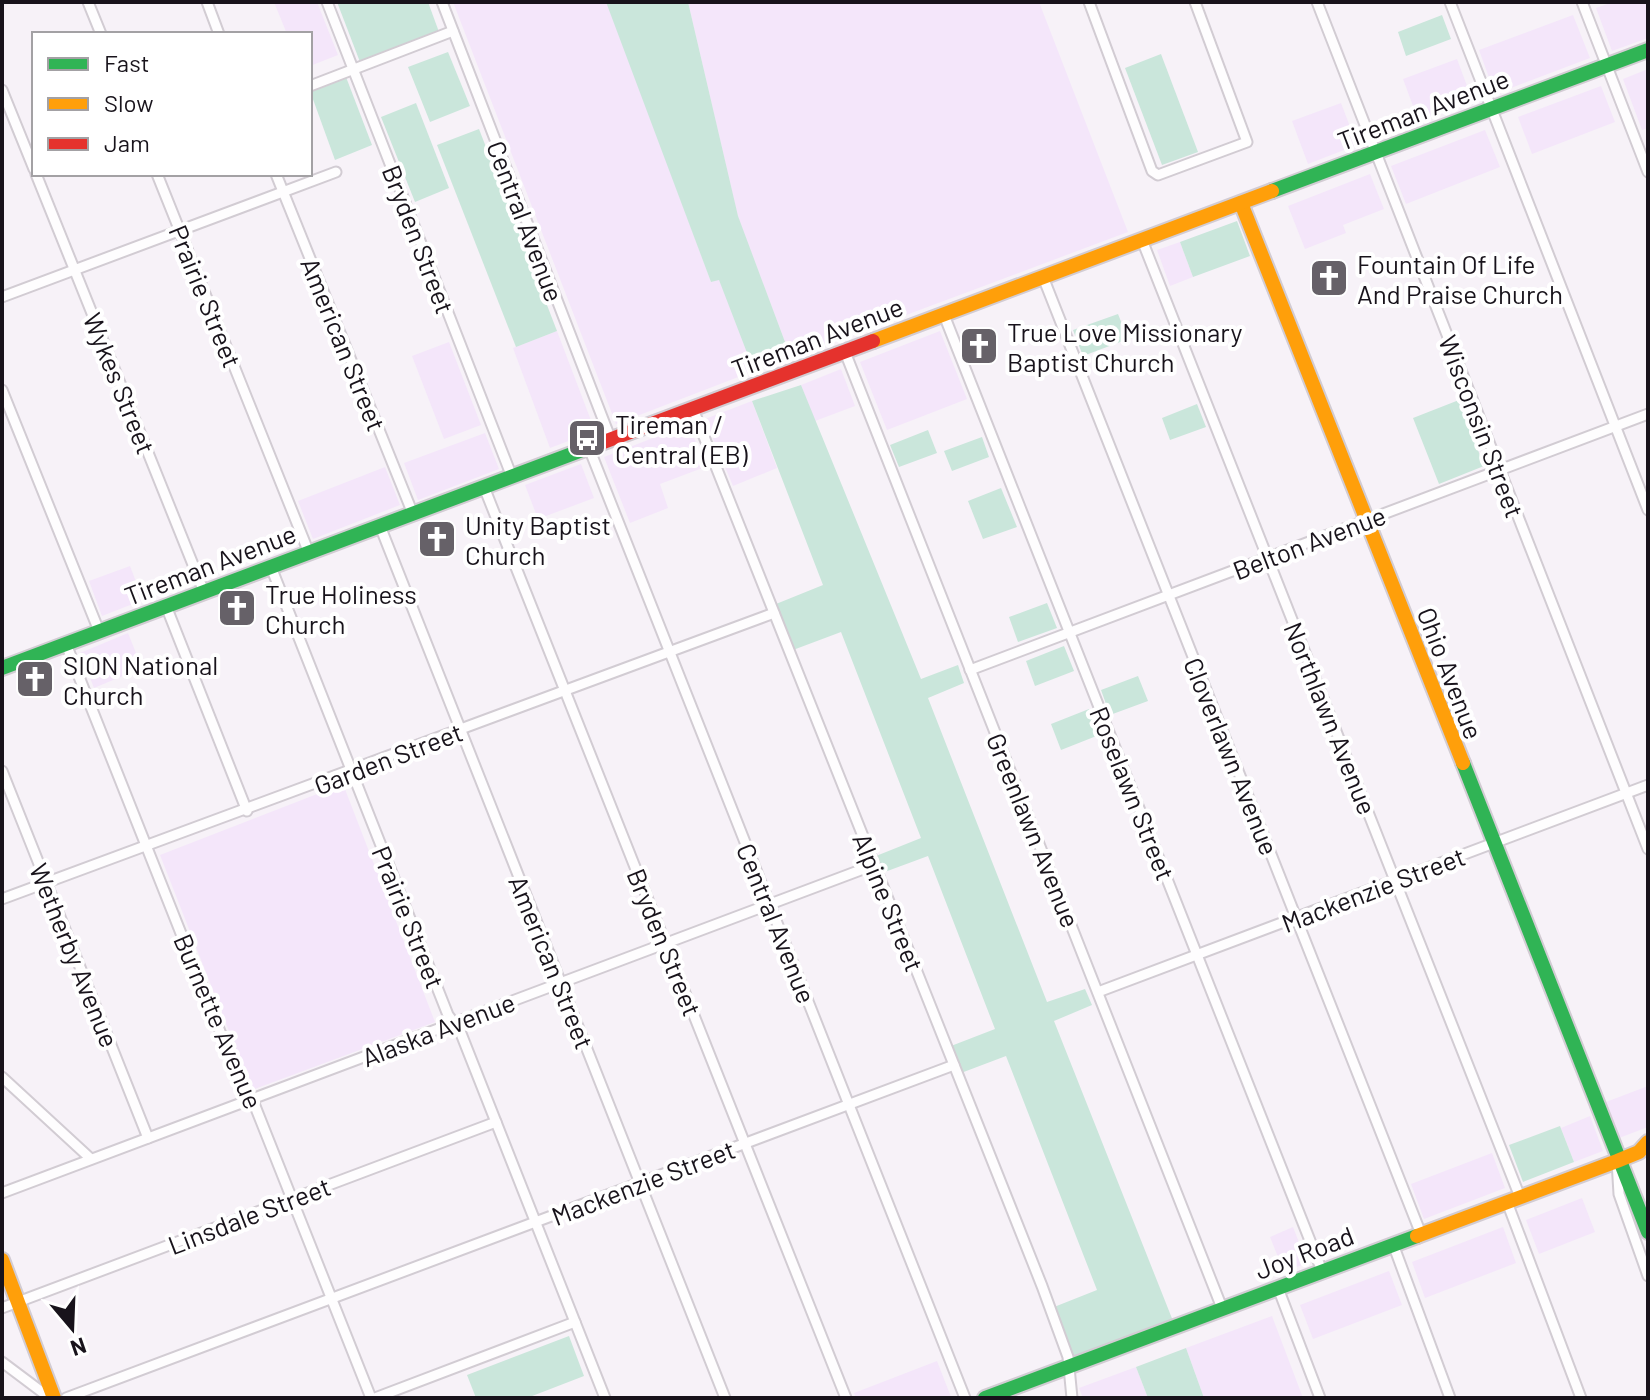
<svg xmlns="http://www.w3.org/2000/svg" width="1650" height="1400" viewBox="0 0 1650 1400" font-family="Barlow,sans-serif">
<style>
.built{fill:#f4e6fa}
.green{fill:#cae6db}
.lines{fill:none;stroke-linecap:round;stroke-linejoin:round}
.street-casing{stroke:#d2ccd3;stroke-width:13}
.fast-casing{stroke:#d2ccd3;stroke-width:18}
.slow-casing{stroke:#d2ccd3;stroke-width:18}
.jam-casing{stroke:#d2ccd3;stroke-width:18}
.street{stroke:#fefdfe;stroke-width:9}
.fast{stroke:#30b455;stroke-width:14}
.slow{stroke:#ff9f0a;stroke-width:14}
.jam{stroke:#e5322d;stroke-width:14}
.labels{text-anchor:middle;dominant-baseline:central;stroke-width:8;stroke-linejoin:round;paint-order:stroke}
.street-label{font-size:26px;fill:#18131b;stroke:#fff}
.poi-label{font-size:26px;fill:#18131b;stroke:#fff;text-anchor:start}
</style>
<rect width="100%" height="100%" fill="#f7f2f8"/>
<g class="built">
<path d="M274 2H317L338 55 310 66V34H287Z"/>
<path d="M453 2H608L711 282 719 279 754 371 616 424Z"/>
<path d="M688 2H1039L1128 232 791 358 738 217Z"/>
<path d="M1613 2H1648V38L1612 51 1596 8Z"/>
<path d="M1573 15 1590 58 1495 94 1479 50Z"/>
<path d="M1457 59 1473 102 1419 122 1403 79Z"/>
<path d="M1648 69V128L1642 130 1623 79Z"/>
<path d="M1601 86 1615 122 1532 154 1518 117Z"/>
<path d="M1341 103 1357 145 1308 164 1292 121Z"/>
<path d="M1485 130 1500 167 1406 204 1391 166Z"/>
<path d="M1370 174 1384 209 1343 225 1346 233 1305 249 1288 206Z"/>
<path d="M1180 242 1193 277 1170 286 1157 250Z"/>
<path d="M557 331 595 431 550 448 513 348Z"/>
<path d="M940 331 967 399 887 430 860 362Z"/>
<path d="M449 342 481 425 444 439 412 356Z"/>
<path d="M841 369 855 406 815 421 801 385Z"/>
<path d="M752 401 777 468 733 486 705 419Z"/>
<path d="M689 424 705 467 660 484 668 508 630 523 604 457Z"/>
<path d="M485 433 499 469 418 500 404 463Z"/>
<path d="M581 464 594 498 538 519 525 485Z"/>
<path d="M385 467 400 505 313 539 298 501Z"/>
<path d="M130 566 143 600 102 616 89 581Z"/>
<path d="M128 633 142 668 94 688 80 653Z"/>
<path d="M343 784 435 1022 252 1090 160 855Z"/>
<path d="M1648 1086V1127L1619 1138 1606 1102Z"/>
<path d="M1590 1116 1603 1151 1574 1162 1561 1128Z"/>
<path d="M1492 1153 1505 1188 1424 1219 1411 1184Z"/>
<path d="M1582 1198 1595 1232 1539 1254 1526 1220Z"/>
<path d="M1293 1227 1307 1263 1284 1272 1270 1237Z"/>
<path d="M1503 1227 1516 1263 1425 1298 1412 1262Z"/>
<path d="M1389 1271 1402 1305 1313 1339 1300 1305Z"/>
<path d="M1272 1316 1303 1398H1204L1186 1348Z"/>
<path d="M937 1361 951 1397 856 1398 854 1393Z"/>
<path d="M1136 1367 1148 1398H1083L1079 1388Z"/>
</g>
<g class="green">
<path d="M337 2H428L439 32 360 62Z"/>
<path d="M606 2H688L738 216 791 358 754 371 719 280 711 282Z"/>
<path d="M1442 15 1451 39 1406 56 1398 32Z"/>
<path d="M448 52 470 106 430 122 408 67Z"/>
<path d="M1161 54 1198 152 1162 165 1125 68Z"/>
<path d="M346 77 372 145 335 160 310 91Z"/>
<path d="M416 103 449 188 415 202 381 117Z"/>
<path d="M479 129 557 331 516 347 437 145Z"/>
<path d="M1237 221 1250 256 1193 277 1180 242Z"/>
<path d="M1118 314 1128 339 1083 356 1073 330Z"/>
<path d="M801 385 921 679 958 665 964 683 928 698 1047 1002 1085 989 1092 1005 1054 1021 1175 1326 1072 1365 1049 1309 1097 1290 1006 1056 961 1073 951 1046 995 1029 928 856 882 873 876 856 921 838 841 632 793 650 776 604 823 585 752 401Z"/>
<path d="M1459 400 1484 466 1439 484 1413 418Z"/>
<path d="M1197 404 1206 427 1170 440 1162 418Z"/>
<path d="M928 430 937 453 899 467 890 445Z"/>
<path d="M982 437 989 457 952 471 944 451Z"/>
<path d="M1001 488 1017 527 983 539 968 501Z"/>
<path d="M1047 603 1057 628 1018 642 1009 617Z"/>
<path d="M1064 646 1074 671 1035 686 1026 661Z"/>
<path d="M1138 676 1148 701 1110 715 1101 690Z"/>
<path d="M1089 709 1099 735 1061 750 1051 724Z"/>
<path d="M1560 1126 1574 1162 1523 1182 1509 1145Z"/>
<path d="M569 1336 584 1376 527 1398H476L467 1375Z"/>
<path d="M1186 1348 1204 1398H1148L1136 1367Z"/>
</g>
<g class="lines">
<g class="street-casing">
<g id="street">
<path d="M88 2 101 34"/>
<path d="M207 2 219 34"/>
<path d="M327 2 512 477"/>
<path d="M442 2 611 440"/>
<path d="M1089 2 1152 171 1158 175 1247 142 1195 2"/>
<path d="M1317 2 1648 849"/>
<path d="M1450 2 1648 510"/>
<path d="M1582 2 1648 172"/>
<path d="M310 86 453 31"/>
<path d="M2 90 34 169"/>
<path d="M36 174 204 592"/>
<path d="M157 174 309 553"/>
<path d="M276 174 413 514"/>
<path d="M1142 240 1520 1197"/>
<path d="M1043 277 1421 1234"/>
<path d="M2 297 336 172"/>
<path d="M944 315 1322 1271"/>
<path d="M845 352 1222 1308"/>
<path d="M2 390 99 631"/>
<path d="M693 409 1042 1286 1068 1357 1072 1398"/>
<path d="M589 448 965 1398"/>
<path d="M484 487 846 1398"/>
<path d="M380 526 725 1398"/>
<path d="M271 567 448 1015 460 1031 605 1398"/>
<path d="M166 606 247 811"/>
<path d="M66 644 244 1092 255 1106 371 1398"/>
<path d="M970 670 1648 414"/>
<path d="M2 771 148 1138"/>
<path d="M2 899 774 613"/>
<path d="M1098 992 1648 785"/>
<path d="M2 1077 91 1159"/>
<path d="M1617 1161 1619 1194 1648 1276"/>
<path d="M2 1193 874 865"/>
<path d="M1507 1202 1581 1398"/>
<path d="M1393 1244 1450 1398"/>
<path d="M1278 1288 1320 1398"/>
<path d="M2 1308 496 1122"/>
<path d="M2 1362 50 1398"/>
<path d="M66 1398 954 1065"/>
<path d="M375 1398 575 1322"/>
</g>
</g>
<g class="fast-casing">
<g id="fast">
<path d="M1272 191 1648 50"/>
<path d="M2 668 585 449"/>
<path d="M1463 763 1648 1232"/>
<path d="M985 1398 1417 1236"/>
</g>
</g>
<g class="slow-casing">
<g id="slow">
<path d="M1241 203 1463 763"/>
<path d="M873 341 1272 191"/>
<path d="M1417 1236 1617 1161 1639 1152 1648 1142"/>
<path d="M2 1260 54 1398"/>
</g>
</g>
<g class="jam-casing">
<path id="jam" d="M585 449 873 341"/>
</g>
<use href="#street" class="street"/>
<use href="#fast" class="fast"/>
<use href="#slow" class="slow"/>
<use href="#jam" class="jam"/>
</g>
<defs>
<g id="church-square" transform="scale(2)"><rect x="-9" y="-9" width="18" height="18" rx="4" fill="#666168" stroke="#fff"/><path d="M-1.2-6h2.4v3.5h3.3v2.4h-3.3V6h-2.4V-.1h-3.3v-2.4h3.3Z" fill="#fff"/></g>
<g id="bus-square" transform="scale(2)"><rect x="-9" y="-9" width="18" height="18" rx="4" fill="#666168" stroke="#fff"/><path d="M-5-6H5V4H4V6H2V4H-2V6H-4V4H-5ZM-3.5-4V0h7V-4ZM-3.5 1.2v1.5H-2V1.2ZM2 1.2v1.5H3.5V1.2Z" fill="#fff"/></g>
</defs>
<g fill-rule="evenodd">
<use href="#church-square" x="1329" y="278"/>
<use href="#church-square" x="979" y="346"/>
<use href="#bus-square" x="587" y="438"/>
<use href="#church-square" x="437" y="539"/>
<use href="#church-square" x="237" y="608"/>
<use href="#church-square" x="35" y="679"/>
</g>
<g class="labels">
<g class="street-label">
<text transform="translate(1423 109) rotate(-21)">Tireman Avenue</text>
<text transform="translate(526 221) rotate(69)">Central Avenue</text>
<text transform="translate(419 239) rotate(69)">Bryden Street</text>
<text transform="translate(206 296) rotate(68)">Prairie Street</text>
<text transform="translate(817 337) rotate(-21)">Tireman Avenue</text>
<text transform="translate(344 344) rotate(68)">American Street</text>
<text transform="translate(120 383) rotate(68)">Wykes Street</text>
<text transform="translate(1482 426) rotate(69)">Wisconsin Street</text>
<text transform="translate(1309 542) rotate(-21)">Belton Avenue</text>
<text transform="translate(210 564) rotate(-21)">Tireman Avenue</text>
<text transform="translate(1451 673) rotate(69)">Ohio Avenue</text>
<text transform="translate(1331 718) rotate(68)">Northlawn Avenue</text>
<text transform="translate(1232 756) rotate(68)">Cloverlawn Avenue</text>
<text transform="translate(388 758) rotate(-21)">Garden Street</text>
<text transform="translate(1133 793) rotate(68)">Roselawn Street</text>
<text transform="translate(1034 830) rotate(68)">Greenlawn Avenue</text>
<text transform="translate(1373 889) rotate(-21)">Mackenzie Street</text>
<text transform="translate(889 902) rotate(68)">Alpine Street</text>
<text transform="translate(409 917) rotate(68)">Prairie Street</text>
<text transform="translate(777 923) rotate(68)">Central Avenue</text>
<text transform="translate(665 942) rotate(68)">Bryden Street</text>
<text transform="translate(75 955) rotate(68)">Wetherby Avenue</text>
<text transform="translate(552 962) rotate(68)">American Street</text>
<text transform="translate(219 1021) rotate(67)">Burnette Avenue</text>
<text transform="translate(438 1029) rotate(-21)">Alaska Avenue</text>
<text transform="translate(643 1182) rotate(-21)">Mackenzie Street</text>
<text transform="translate(249 1215) rotate(-21)">Linsdale Street</text>
<text transform="translate(1304 1252) rotate(-21)">Joy Road</text>
</g>
<g class="poi-label">
<text x="1357" y="263">Fountain Of Life<tspan x="1357" dy="30">And Praise Church</tspan></text>
<text x="1007" y="331">True Love Missionary<tspan x="1007" dy="30">Baptist Church</tspan></text>
<text x="615" y="423">Tireman /<tspan x="615" dy="30">Central (EB)</tspan></text>
<text x="465" y="524">Unity Baptist<tspan x="465" dy="30">Church</tspan></text>
<text x="265" y="593">True Holiness<tspan x="265" dy="30">Church</tspan></text>
<text x="63" y="664">SION National<tspan x="63" dy="30">Church</tspan></text>
</g>
</g>
<rect width="1650" height="1400" fill="none" stroke="#18131b" stroke-width="8"/>
<rect x="32" y="32" width="280" height="144" fill="#ffffff" stroke="#a3a1a4" stroke-width="2"/>
<rect x="48" y="58" width="40" height="12" fill="#30b455" stroke="#a3a1a4" stroke-width="2"/>
<text x="104" y="72" font-size="24" fill="#18131b">Fast</text>
<rect x="48" y="98" width="40" height="12" fill="#ff9f0a" stroke="#a3a1a4" stroke-width="2"/>
<text x="104" y="112" font-size="24" fill="#18131b">Slow</text>
<rect x="48" y="138" width="40" height="12" fill="#e5322d" stroke="#a3a1a4" stroke-width="2"/>
<text x="104" y="152" font-size="24" fill="#18131b">Jam</text>
<g transform="translate(72 1328) rotate(161)" stroke="#ffffff" stroke-width="6" paint-order="stroke">
<path d="M0-6L14 30L0 20L-14 30Z" fill="#18131b"/>
<text y="-12" font-size="22" font-weight="bold" text-anchor="middle" fill="#18131b">N</text>
</g>
</svg>
